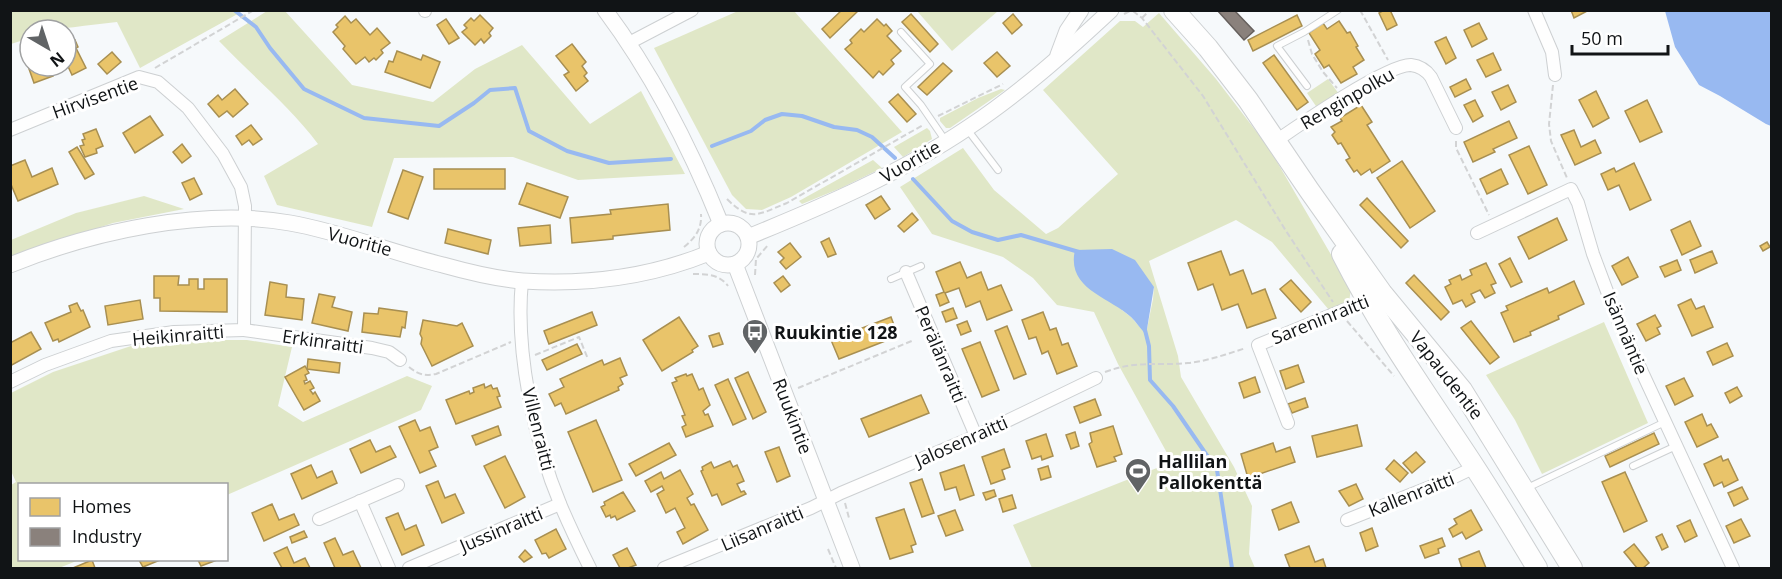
<svg xmlns="http://www.w3.org/2000/svg" width="1782" height="579" viewBox="0 0 1782 579" font-family="'Open Sans',sans-serif">
<style>
.green{fill:#e0e7c7;fill-rule:evenodd}
.water{fill:#98b9f1}
.homes{fill:#e9c46a;stroke:#a88f51;stroke-width:1.5}
.industry{fill:#8a817c;stroke:#66605d;stroke-width:1.5}
.lines{fill:none;stroke-linecap:round;stroke-linejoin:round}
.stream{stroke:#98b9f1;stroke-width:4}
.service-casing{stroke:#cdd0d2;stroke-width:8}
.minor-casing{stroke:#cdd0d2;stroke-width:14}
.tertiary-casing{stroke:#cdd0d2;stroke-width:17}
.primary-casing{stroke:#cdd0d2;stroke-width:22}
.path{stroke:#d2d3d4;stroke-width:2;stroke-dasharray:6 3;stroke-linecap:butt}
.service{stroke:#fefefe;stroke-width:6}
.minor{stroke:#fefefe;stroke-width:12}
.tertiary{stroke:#fefefe;stroke-width:15}
.primary{stroke:#fefefe;stroke-width:20}
.labels{text-anchor:middle;dominant-baseline:central;stroke-width:6;stroke-linejoin:round;paint-order:stroke}
.street-label{font-size:18px;fill:#111416;stroke:#fff}
.poi-label{font-size:18px;font-weight:bold;fill:#111416;stroke:#fff;text-anchor:start}
</style>
<rect width="100%" height="100%" fill="#f6f9fb"/>
<g class="green">
<path d="M11 10H243V11L140 68 117 22C88 25 59 30 30 30V38L11 44Z"/>
<path d="M267 11H285L352 85 433 102 475 69 522 45 590 124 641 91 685 174 578 180 513 157 394 158 372 227 277 205 264 176 318 144C290 106 252 76 219 41Z"/>
<path d="M738 11H794L902 132 791 197 762 210 746 209 732 195 654 48Z"/>
<path d="M917 11H998L952 51Z"/>
<path d="M1159 13 1216 79 1269 148 1351 289 1349 302 1329 310 1272 242 1236 220 1149 261 1178 356 1181 377 1234 467 1252 506 1249 554 1255 568H1032L1013 525 1172 462 1118 364 1094 312 1057 305 1033 278 1003 257 932 234 900 187 963 148 994 190 1046 234 1058 228 1118 174 1043 90 1120 21H1135L1143 27ZM1154 287 1153 299 1146 334 1131 317 1122 310Z"/>
<path d="M1328 79 1339 94 1318 109 1307 93Z"/>
<path d="M1001 89 1005 90 950 128H946L940 121V118L978 98Z"/>
<path d="M927 128 930 131 932 139 903 157 894 147Z"/>
<path d="M873 160 882 168 841 188 802 204 799 201Z"/>
<path d="M144 196 184 209 113 223 11 257V240L76 213Z"/>
<path d="M1604 322 1648 423 1542 474 1515 420 1486 375Z"/>
<path d="M191 340H247L292 347 278 406 303 422 407 376 432 386 421 410 227 495 226 484H20V560H79L59 568H11V485L16 482 11 471V393L53 372 134 345Z"/>
</g>
<g class="water">
<path d="M1665 11H1771V126L1766 124 1720 96 1699 85 1675 47Z"/>
<path d="M1112 249 1135 260 1154 287 1146 335C1141 329 1136 322 1131 317 1109 297 1066 289 1075 250Z"/>
</g>
<g class="homes">
<path d="M842 10H859L830 38 822 29Z"/>
<path d="M1384 10H1390L1397 25 1387 30 1379 13Z"/>
<path d="M1571 10H1589L1574 18Z"/>
<path d="M911 14 938 44 930 52 902 22Z"/>
<path d="M1013 14 1022 25 1012 34 1003 23Z"/>
<path d="M480 15 493 28 489 33 491 36 484 43 481 39 475 45 462 32 467 28 464 25 471 18 474 21Z"/>
<path d="M1297 15 1302 26 1253 51 1248 40Z"/>
<path d="M345 16 351 23 356 19 370 35 377 28 390 43 381 50 383 53 376 60 374 58 369 62 365 57 356 64 343 49 345 46 333 32 338 27 336 25Z"/>
<path d="M446 19 459 38 449 44 437 25Z"/>
<path d="M877 19 884 26 886 24 892 31 887 36 901 51 891 60 894 64 883 75 879 71 873 78 845 49 852 43 850 40 861 29 864 32Z"/>
<path d="M1339 21 1347 33 1350 32 1358 46 1356 47 1364 60 1353 67 1357 74 1341 83 1329 65 1324 68 1315 54 1320 50 1309 33 1323 23 1327 29Z"/>
<path d="M1479 23 1487 39 1472 47 1464 30Z"/>
<path d="M1446 37 1456 58 1446 64 1435 42Z"/>
<path d="M75 40 78 47 76 48 86 68 72 75 66 62V45Z"/>
<path d="M572 44 586 62 582 66 587 73 584 76 588 81 576 91 564 75 569 72 556 56Z"/>
<path d="M397 51 421 60 423 55 440 62 430 88 385 72 389 61 393 62Z"/>
<path d="M112 52 121 62 107 74 98 64Z"/>
<path d="M997 52 1010 66 997 77 984 63Z"/>
<path d="M1493 53 1501 70 1486 77 1477 60Z"/>
<path d="M1274 55 1308 102 1297 110 1263 63Z"/>
<path d="M943 63 952 71 927 95 918 87Z"/>
<path d="M30 65 50 66 53 76 34 83 28 66Z"/>
<path d="M1466 79 1471 89 1455 97 1450 87Z"/>
<path d="M1508 85 1516 102 1501 110 1492 92Z"/>
<path d="M235 89 248 104 233 117 227 111 219 117 208 104 218 95 222 100Z"/>
<path d="M1596 91 1609 118 1593 127 1579 100Z"/>
<path d="M898 94 916 114 907 122 889 102Z"/>
<path d="M1475 100 1483 116 1473 122 1464 105Z"/>
<path d="M1647 100 1662 132 1640 142 1625 111Z"/>
<path d="M1361 105 1372 122 1367 125 1390 161 1372 173 1370 169 1361 175 1357 170 1354 172 1346 160 1350 158 1341 143 1338 144 1332 135 1335 132 1331 127 1342 121 1340 118Z"/>
<path d="M150 116 163 135 135 153 123 133Z"/>
<path d="M1509 121 1517 138 1493 149 1495 152 1473 162 1464 142Z"/>
<path d="M251 125 262 139 253 145 249 140 242 145 236 136Z"/>
<path d="M96 129 103 146 96 149 97 153 85 157 80 146 84 145 82 140 85 139 83 134Z"/>
<path d="M1574 130 1581 147 1595 140 1601 153 1575 165 1561 135Z"/>
<path d="M182 144 191 156 182 163 173 152Z"/>
<path d="M1529 146 1547 185 1528 194 1509 155Z"/>
<path d="M77 147 94 174 85 179 69 152Z"/>
<path d="M25 160 32 177 52 168 58 184 18 201 10 182V166Z"/>
<path d="M1402 161 1435 211 1410 228 1377 178Z"/>
<path d="M1634 163 1651 200 1630 210 1619 185 1608 190 1601 174 1614 168 1616 172Z"/>
<rect x="434" y="169" width="71" height="20"/>
<path d="M1501 169 1508 184 1487 194 1480 179Z"/>
<path d="M403 170 423 177 408 219 388 212Z"/>
<path d="M194 178 202 194 190 200 182 183Z"/>
<path d="M527 183 568 197 560 218 519 204Z"/>
<path d="M881 196 890 209 875 219 866 205Z"/>
<path d="M1367 198 1408 241 1401 248 1360 205Z"/>
<path d="M668 204 670 230 613 236V239L572 243 570 218 611 214 610 210Z"/>
<path d="M912 213 918 220 904 232 898 226Z"/>
<path d="M1557 218 1567 240 1529 259 1518 237Z"/>
<path d="M1690 221 1701 246 1682 255 1671 230Z"/>
<path d="M550 225 551 243 520 246 518 228Z"/>
<path d="M448 229 491 240 488 254 445 243Z"/>
<path d="M829 238 836 254 828 257 821 242Z"/>
<path d="M1767 242 1770 247 1763 251 1760 246Z"/>
<path d="M790 243 801 257 786 269 780 262 784 258 778 252Z"/>
<path d="M1221 251 1230 275 1243 270 1252 294 1265 289 1276 318 1247 328 1238 304 1222 310 1213 284 1198 290 1188 263Z"/>
<path d="M1712 251 1717 263 1695 273 1690 260Z"/>
<path d="M1628 257 1638 277 1622 285 1612 266Z"/>
<path d="M1510 258 1522 282 1511 287 1499 264Z"/>
<path d="M1677 260 1681 270 1665 277 1660 267Z"/>
<path d="M960 262 967 278 981 272 988 290 1001 285 1012 310 987 320 980 301 966 307 959 288 945 293 949 302 940 306 936 295 944 292 936 272Z"/>
<path d="M1486 263 1496 283 1491 285 1495 293 1485 298 1480 290 1471 294 1475 302 1466 307 1462 300 1453 304 1445 287 1451 284 1449 280 1460 275 1462 280 1472 275 1470 270Z"/>
<path d="M1414 275 1449 312 1441 320 1406 283Z"/>
<path d="M154 276H179L178 285H189V279H198V289H204V279H227V312L160 311V298H154Z"/>
<path d="M783 276 790 285 781 292 774 283Z"/>
<path d="M1291 280 1311 302 1301 312 1280 289Z"/>
<path d="M1574 281 1584 304 1558 316 1559 319 1530 332 1531 335 1514 342 1501 313 1508 310 1506 306 1547 288 1549 293Z"/>
<path d="M270 282 287 285 286 297 304 299 302 320 265 315Z"/>
<path d="M319 294 335 297 332 307 352 312 348 331 312 323Z"/>
<path d="M1691 299 1696 309 1704 306 1713 327 1692 336 1678 305Z"/>
<path d="M140 300 143 319 108 325 105 306Z"/>
<path d="M77 303 81 311 83 310 90 327 59 342 58 339 53 341 45 323 71 312 69 306Z"/>
<path d="M379 308 407 312 405 328 402 327 400 337 362 332 364 313 378 314Z"/>
<path d="M953 308 957 318 946 322 942 312Z"/>
<path d="M592 312 597 325 549 344 544 331Z"/>
<path d="M1043 312 1050 330 1056 328 1062 345 1068 343 1077 366 1057 374 1048 351 1042 354 1036 337 1029 339 1022 320Z"/>
<path d="M1655 315 1661 326 1657 328 1660 334 1646 341 1637 324Z"/>
<path d="M679 317 698 346 692 350 693 352 662 371 643 340Z"/>
<path d="M891 317 898 336 839 359 831 340Z"/>
<path d="M423 320 457 326 462 323 473 346 432 366 421 344 422 338 420 334Z"/>
<path d="M967 321 971 331 961 335 957 325Z"/>
<path d="M1471 321 1499 357 1490 364 1461 328Z"/>
<path d="M1007 326 1026 374 1014 379 995 331Z"/>
<path d="M31 332 41 349 10 366V343Z"/>
<path d="M719 333 723 344 713 347 709 336Z"/>
<path d="M980 342 999 390 982 397 962 349Z"/>
<path d="M1727 343 1733 356 1713 365 1707 352Z"/>
<path d="M577 344 582 354 547 370 542 360Z"/>
<path d="M620 358 627 375 620 378 623 384 618 387 619 390 566 414 561 403 555 406 549 394 564 387 560 379 602 360 604 365Z"/>
<path d="M308 359 340 363 339 373 307 369Z"/>
<path d="M1298 365 1304 382 1286 389 1280 371Z"/>
<path d="M305 366 309 373 305 375 307 380 304 381 305 384 310 381 314 388 310 390 313 394 315 392 320 401 304 410 285 377Z"/>
<path d="M748 372 766 412 753 419 735 378Z"/>
<path d="M686 374 687 376 692 374 699 390 703 388 710 405 703 411 705 415 708 414 713 426 686 437 682 427 686 425 682 416 685 415 672 383 677 381 675 378Z"/>
<path d="M1255 377 1260 392 1244 398 1239 383Z"/>
<path d="M1684 378 1693 396 1675 405 1666 386Z"/>
<path d="M728 379 746 419 733 425 715 385Z"/>
<path d="M484 384 485 388 491 385 493 389 497 388 500 396 497 397 501 407 456 424 446 400 469 391 470 394 474 392 473 388Z"/>
<path d="M1737 387 1742 396 1730 403 1725 393Z"/>
<path d="M921 395 929 413 869 437 861 419Z"/>
<path d="M1305 398 1308 407 1292 413 1288 404Z"/>
<path d="M1095 399 1101 415 1080 423 1074 407Z"/>
<path d="M1702 414 1707 426 1711 424 1718 437 1697 447 1685 422Z"/>
<path d="M415 420 420 431 430 427 438 447 429 451 436 466 420 473 399 427Z"/>
<path d="M596 420 622 480 593 492 568 432Z"/>
<path d="M1357 425 1362 446 1317 457 1312 436Z"/>
<path d="M498 426 501 435 476 445 472 436Z"/>
<path d="M1113 426 1122 454 1114 457 1116 461 1097 467 1089 444 1092 442 1090 433Z"/>
<path d="M1075 432 1079 446 1071 449 1066 435Z"/>
<path d="M1654 433 1659 444 1610 467 1605 456Z"/>
<path d="M1046 434 1053 456 1042 460 1041 456 1032 459 1026 441Z"/>
<path d="M370 440 376 452 390 446 396 457 361 473 350 449Z"/>
<path d="M669 443 676 455 636 476 629 464Z"/>
<path d="M1273 443 1276 452 1290 447 1295 462 1248 478 1241 454Z"/>
<path d="M779 447 790 476 777 482 765 452Z"/>
<path d="M1004 449 1010 467 1002 470 1005 479 991 484 982 457Z"/>
<path d="M1416 452 1425 462 1412 473 1403 463Z"/>
<path d="M505 456 525 497 505 508 484 466Z"/>
<path d="M1721 456 1723 461 1728 459 1738 480 1724 487 1722 482 1714 486 1704 464Z"/>
<path d="M1394 460 1408 473 1400 482 1386 469Z"/>
<path d="M730 461 733 467 737 465 744 481 737 484 741 492 744 491 746 494 722 505 717 494 712 496 701 471 703 470 702 467 711 462 714 468Z"/>
<path d="M311 465 317 478 332 471 337 483 302 499 291 474Z"/>
<path d="M964 465 974 495 960 500 956 487 945 490 940 473Z"/>
<path d="M1048 466 1051 477 1041 480 1038 469Z"/>
<path d="M680 470 693 494 687 498 691 505 694 504 708 530 683 544 677 532 685 528 675 508 666 513 657 494 664 490 662 486 651 492 645 481 661 472 664 479Z"/>
<path d="M1625 472 1647 521 1624 532 1602 482Z"/>
<path d="M922 479 934 513 922 517 910 483Z"/>
<path d="M438 481 445 498 455 494 464 513 442 523 426 486Z"/>
<path d="M1356 484 1363 499 1349 506 1339 491Z"/>
<path d="M1742 487 1748 499 1734 506 1728 493Z"/>
<path d="M994 490 996 496 986 500 983 493Z"/>
<path d="M623 492 635 511 617 520 615 516 611 518 610 515 606 517 601 507 605 505 604 502Z"/>
<path d="M1012 495 1016 508 1003 512 999 499Z"/>
<path d="M1291 502 1299 522 1279 530 1272 510Z"/>
<path d="M272 504 279 520 294 514 299 525 264 541 252 513Z"/>
<path d="M904 509 916 544 911 546 913 552 890 559 876 518Z"/>
<path d="M955 510 963 530 946 536 938 516Z"/>
<path d="M1471 510 1482 530 1466 539 1462 532 1453 537 1449 529 1457 524 1454 519Z"/>
<path d="M398 513 405 530 416 525 424 545 402 555 386 518Z"/>
<path d="M1741 519 1750 536 1734 543 1726 526Z"/>
<path d="M1690 520 1697 536 1685 542 1677 526Z"/>
<path d="M1372 528 1378 546 1366 551 1360 533Z"/>
<path d="M556 529 566 549 549 558 546 553 542 554 535 540Z"/>
<path d="M304 531 307 537 292 543 290 537Z"/>
<path d="M1662 534 1668 547 1662 550 1656 537Z"/>
<path d="M335 538 343 555 353 551 361 568H335L324 543Z"/>
<path d="M1442 538 1445 546 1438 549 1439 553 1425 558 1420 546Z"/>
<path d="M1634 544 1649 563 1643 568H1637L1624 552Z"/>
<path d="M1309 546 1315 562 1323 559 1326 568H1290L1285 555Z"/>
<path d="M287 547 294 563 305 558 310 568H282L274 553Z"/>
<path d="M627 548 636 565 628 568H620L613 555Z"/>
<path d="M525 550 532 557 524 562 519 557Z"/>
<path d="M1479 551 1486 568H1462L1459 559Z"/>
<path d="M92 560 95 568H73Z"/>
<path d="M139 560H160L143 567Z"/>
<path d="M198 560H217L201 566Z"/>
</g>
<path class="industry" d="M1217 10H1234L1254 31 1244 40Z"/>
<g class="lines">
<g class="stream">
<path d="M234 10 256 27 270 48 304 89 364 118 439 126 474 103 490 90 515 88 529 131 567 151 609 163 671 159"/>
<path d="M712 146 751 131 765 120 782 114 802 116 834 127 857 130 872 137 895 158"/>
<path d="M913 179 952 221 972 232 998 240 1021 235 1079 252"/>
<path d="M1145 330 1149 346 1150 380 1173 406 1217 470 1232 568"/>
</g>
<g class="service-casing">
<g id="service">
<path d="M901 32 930 64 905 87 921 105 945 140"/>
<path d="M1307 86 1277 46 1304 32 1338 10"/>
<path d="M967 129 998 170"/>
<path d="M891 279 921 266"/>
<path d="M1633 466 1676 446"/>
<path d="M1525 489 1665 422"/>
</g>
</g>
<g class="minor-casing">
<g id="minor">
<path d="M1534 10 1552 52 1555 75"/>
<path d="M425 11V10"/>
<path d="M629 43 692 10"/>
<path d="M10 130 139 77 158 82 188 108 223 154 241 187 245 206 244 330 174 332 111 341 45 365 10 382"/>
<path d="M1276 141C1299 125 1388 64 1411 65 1420 66 1426 70 1431 77L1456 128"/>
<path d="M1477 233 1571 189 1578 203 1593 254 1617 318 1733 568"/>
<path d="M906 272 976 436"/>
<path d="M522 281C515 350 534 442 561 506 570 527 580 548 590 568"/>
<path d="M244 330 372 348 389 352 400 360"/>
<path d="M1288 423 1258 345 1373 298"/>
<path d="M360 501 389 568"/>
<path d="M319 519 398 485"/>
<path d="M1347 520 1450 479 1475 467"/>
<path d="M409 568 560 504"/>
<path d="M664 568 811 508 841 493 976 436 1096 378"/>
</g>
</g>
<g class="tertiary-casing">
<g id="tertiary">
<path d="M605 10C652 73 692 152 721 224"/>
<path d="M1058 55 1067 31 1081 10"/>
<circle cx="728" cy="244" r="21"/>
<path d="M748 237C824 206 901 173 969 127 1020 93 1066 52 1111 10"/>
<path d="M735 264 852 568"/>
<path d="M10 265C91 232 203 207 290 223 342 232 392 253 443 265 468 272 496 279 523 281 586 285 650 277 709 253"/>
</g>
</g>
<g class="primary-casing">
<g id="primary">
<path d="M1174 10 1208 48 1248 100 1309 190 1382 293 1462 390 1572 568"/>
<path d="M1342 254C1380 329 1426 393 1472 463 1495 498 1516 533 1537 568"/>
</g>
</g>
<g class="path">
<path d="M1360 10 1388 60"/>
<path d="M1133 11 1142 18 1203 96 1286 231 1333 302"/>
<path d="M1124 14 1132 10"/>
<path d="M1142 18 1150 10"/>
<path d="M1308 40 1312 54 1323 72 1337 88"/>
<path d="M155 68 254 10"/>
<path d="M1553 85 1549 124 1551 141 1567 178"/>
<path d="M938 116 1003 84"/>
<path d="M1456 141V148L1489 215"/>
<path d="M727 199C751 223 759 214 787 203L923 125"/>
<path d="M684 247C695 238 702 229 701 214"/>
<path d="M693 274C706 274 719 274 728 286"/>
<path d="M755 275 756 259 769 244"/>
<path d="M1347 321 1394 376"/>
<path d="M535 355 579 337 588 359"/>
<path d="M409 367C419 375 424 376 436 374L511 342"/>
<path d="M1105 372C1137 360 1157 366 1188 363 1208 361 1227 354 1246 348"/>
<path d="M798 388 914 340"/>
<path d="M845 503 849 518"/>
<path d="M828 549 836 568"/>
</g>
<use href="#service" class="service"/>
<use href="#minor" class="minor"/>
<use href="#tertiary" class="tertiary"/>
<use href="#primary" class="primary"/>
</g>
<defs>
<g id="bus-pin" transform="scale(1.35)"><path d="M0 17L-7.5 6A9.5 9.5 0 1 1 7.5 6Z" fill="#616466" stroke="#fff"/><path d="M-5-6H5V4H4V6H2V4H-2V6H-4V4H-5ZM-3.5-4V0h7V-4ZM-3.5 1.2v1.5H-2V1.2ZM2 1.2v1.5H3.5V1.2Z" fill="#fff"/></g>
<g id="stadium-pin" transform="scale(1.35)"><path d="M0 17L-7.5 6A9.5 9.5 0 1 1 7.5 6Z" fill="#616466" stroke="#fff"/><path d="M0-5a6.5 5 0 1 0 0 10a6.5 5 0 1 0 0-10ZM-3.5-1.8h7v3.6h-7Z" fill="#fff"/></g>
</defs>
<g fill-rule="evenodd">
<use href="#bus-pin" x="755" y="332"/>
<use href="#stadium-pin" x="1138" y="471"/>
</g>
<g class="labels">
<g class="street-label">
<text transform="translate(95 97) rotate(-20)">Hirvisentie</text>
<text transform="translate(1347 98) rotate(-30)">Renginpolku</text>
<text transform="translate(910 161) rotate(-30)">Vuoritie</text>
<text transform="translate(360 241) rotate(15)">Vuoritie</text>
<text transform="translate(1320 319) rotate(-22)">Sareninraitti</text>
<text transform="translate(1626 333) rotate(67)">Isännäntie</text>
<text transform="translate(178 335) rotate(-5)">Heikinraitti</text>
<text transform="translate(323 341) rotate(8)">Erkinraitti</text>
<text transform="translate(941 354) rotate(67)">Perälänraitti</text>
<text transform="translate(1447 375) rotate(52)">Vapaudentie</text>
<text transform="translate(793 416) rotate(69)">Ruukintie</text>
<text transform="translate(539 429) rotate(76)">Villenraitti</text>
<text transform="translate(961 441) rotate(-24)">Jalosenraitti</text>
<text transform="translate(1411 494) rotate(-22)">Kallenraitti</text>
<text transform="translate(762 528) rotate(-23)">Liisanraitti</text>
<text transform="translate(501 529) rotate(-23)">Jussinraitti</text>
</g>
<g class="poi-label">
<text x="774" y="332">Ruukintie 128</text>
<text x="1158" y="461">Hallilan<tspan x="1158" dy="21">Pallokenttä</tspan></text>
</g>
</g>
<rect width="1782" height="579" fill="none" stroke="#111416" stroke-width="24"/>
<rect x="18" y="483" width="210" height="78" fill="#ffffff" stroke="#a0a1a2" stroke-width="1.5"/>
<rect x="30" y="498" width="30" height="18" fill="#e9c46a" stroke="#a0a1a2" stroke-width="1.5"/>
<text x="72" y="513" font-size="18" fill="#111416">Homes</text>
<rect x="30" y="528" width="30" height="18" fill="#8a817c" stroke="#a0a1a2" stroke-width="1.5"/>
<text x="72" y="543" font-size="18" fill="#111416">Industry</text>
<g transform="translate(48 48) rotate(141)"><circle r="28" fill="#ffffff" stroke="#a0a1a2" stroke-width="1.5"/>
<path d="M0-4.5L10 22L0 15L-10 22Z" fill="#616466"/>
<text y="-9" font-size="16" font-weight="bold" text-anchor="middle" fill="#111416">N</text>
</g>
<path d="M1572 45v9h96v-9" fill="none" stroke="#111416" stroke-width="3"/>
<text x="1581" y="45" font-size="18" fill="#111416" stroke="#ffffff" stroke-width="4.5" paint-order="stroke">50 m</text>
</svg>
